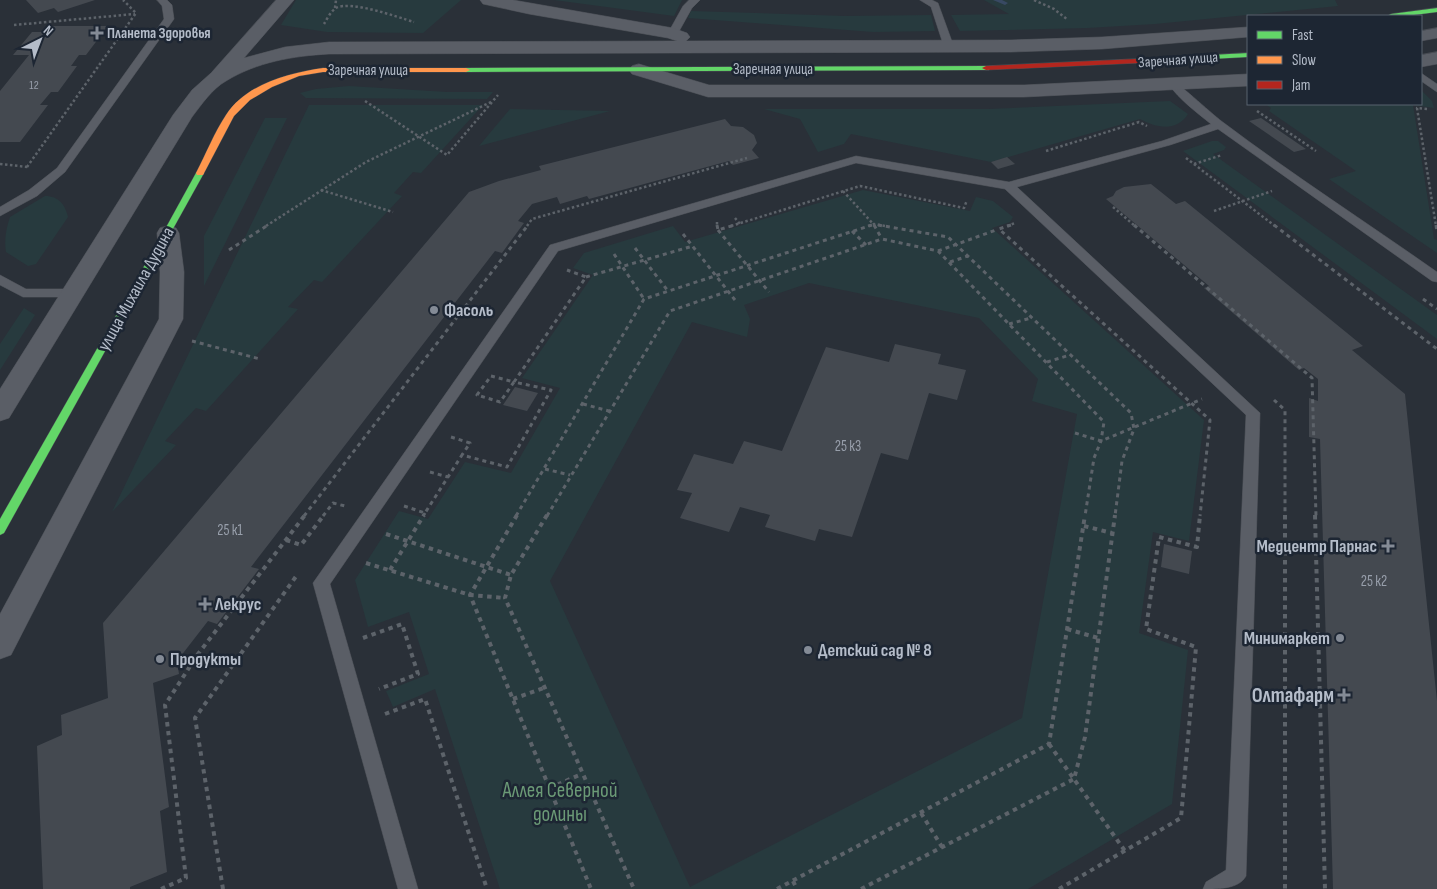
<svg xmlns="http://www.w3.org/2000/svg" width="1437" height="889" viewBox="0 0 1437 889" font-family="'Sofia Sans Condensed',sans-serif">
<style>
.green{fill:#273a3e;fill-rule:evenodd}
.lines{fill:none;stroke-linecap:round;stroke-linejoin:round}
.stream{fill:#384963;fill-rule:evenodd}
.building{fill:#444950}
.lane-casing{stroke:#484c53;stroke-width:1}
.street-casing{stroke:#484c53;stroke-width:1}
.fast-casing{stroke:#484c53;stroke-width:1}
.slow-casing{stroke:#484c53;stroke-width:1}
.jam-casing{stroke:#484c53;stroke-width:1}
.path-far2{stroke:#5d636a;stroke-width:2.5;stroke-dasharray:2.5 2.5;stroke-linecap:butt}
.path-far1{stroke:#5d636a;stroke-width:3;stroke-dasharray:4 4;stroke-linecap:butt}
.path{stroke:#5d636a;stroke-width:4;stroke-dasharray:4.5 4.5;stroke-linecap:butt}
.lane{fill:#5a5e66;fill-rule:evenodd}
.street{fill:#5a5e66;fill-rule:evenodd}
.fast{fill:#63d668;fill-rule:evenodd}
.slow{fill:#ff974d;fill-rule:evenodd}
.jam{fill:#b3261e;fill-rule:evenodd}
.poi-dot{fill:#848b96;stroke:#1d2633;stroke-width:2}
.labels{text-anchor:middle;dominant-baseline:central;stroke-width:5;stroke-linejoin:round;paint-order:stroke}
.far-number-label{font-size:12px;fill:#989fab}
.far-poi-label{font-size:15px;font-weight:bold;fill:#b4bcc9;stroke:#1d2633;text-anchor:start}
.far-street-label{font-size:15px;fill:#b4bcc9;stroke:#1d2633}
.number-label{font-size:15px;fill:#989fab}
.street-label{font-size:18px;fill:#b4bcc9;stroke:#1d2633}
.poi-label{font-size:18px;font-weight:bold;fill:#b4bcc9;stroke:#1d2633;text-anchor:start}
.near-poi-label{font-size:21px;font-weight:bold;fill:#b4bcc9;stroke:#1d2633;text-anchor:end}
.near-park-label{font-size:21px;fill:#6b9a76;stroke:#1d2633}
</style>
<rect width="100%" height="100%" fill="#2a3038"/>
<g class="green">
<path d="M296 0H461L423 33 327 32 281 25Z"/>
<path d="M554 0H682L674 16Z"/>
<path d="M984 0H1335L1338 6 1155 24 1087 28 960 31 951 15 1009 14Z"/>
<path d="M691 11 845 16 931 15 935 31 873 32 688 18Z"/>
<path d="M349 86 447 92H493L487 99 306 98 300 93 316 89Z"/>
<path d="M1421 90 1432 101 1434 108 1413 105 1434 239 1437 240V253L1329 179 1356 171 1269 111 1271 108 1265 104H1421Z"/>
<path d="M1170 101 1188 114C1177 132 1156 128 1140 119L991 162 851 134 844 144 818 152 800 119 764 109H989Z"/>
<path d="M309 105H483L421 173 413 172 394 193 402 196 322 282 314 280 288 307 298 309 206 411 196 408 165 441 176 445 112 512Z"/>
<path d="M510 109 610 111 479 146Z"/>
<path d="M265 118H287L204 286V236Z"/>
<path d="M1212 141H1218L1226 147 1224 150 1213 154 1437 315V339L1183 151Z"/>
<path d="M863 190 970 211 976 197 993 201 1013 217 1010 222 992 228 1204 420 1189 541 1153 532 1139 633 1188 650 1172 804 1028 889H500L435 689 393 707 386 691 429 674 409 612 368 627 355 580 399 511 428 519 465 462 511 473 560 388 522 378 593 275 573 268 584 253 673 226 685 242ZM809 283 979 318 1038 379 1032 401 1077 414 1022 718 690 887 550 581 692 322 747 337 750 319 744 305Z"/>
<path d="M45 196C59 196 65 205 68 217L36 264 28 266 6 252C4 240 6 229 10 217Z"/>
<path d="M24 308 35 315 0 370V344Z"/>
</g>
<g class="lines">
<path class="stream" d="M993 0H1002L1008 3 1005 5Z"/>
</g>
<g class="building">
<path d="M26 0H95L58 12 54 8 38 13Z"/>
<path d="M53 26H108L86 55H79L71 66H77L58 92H51L40 105H48L20 142H0V91L29 55H13L32 32H48Z"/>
<path d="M1261 118 1306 149 1294 152 1249 121Z"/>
<path d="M725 119 731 126 743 127 754 135 757 143 752 150 759 158 733 165 729 161 589 199 587 196 560 204 557 197 532 204 518 221 524 223 502 253 495 251 251 567 259 569 217 624 208 621 177 661 179 674 153 683 169 807 160 811 167 872 130 887V889H43L37 746 62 735 61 715 108 698 103 623 469 192 499 181 541 170 539 166Z"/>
<path d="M1007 157 1015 164 998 169 991 162Z"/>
<path d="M1151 184 1176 204 1185 201 1363 346 1352 350 1405 394 1437 701V889H1333L1320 439 1309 437V398L1318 401V379L1304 368 1299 370 1204 288 1209 286 1106 199 1113 196 1116 191 1124 187Z"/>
<path d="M895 344 941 354 938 364 966 370 957 400 929 393 908 460 881 453 852 537 819 529 815 541 765 527 770 515 740 507 729 532 680 518 692 493 677 490 694 454 733 464 744 441 782 451 826 347 889 362Z"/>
<path d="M515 387 538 393 527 411 503 405Z"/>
<path d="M1164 544 1192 551 1189 574 1161 567Z"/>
</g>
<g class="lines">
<g class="lane-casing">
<g id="lane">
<path d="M157 0H167L172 5 174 19 65 172 37 196 0 216V207L29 190 57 168 164 19 162 6Z"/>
<path d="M689 0H700L692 8 677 35H669L668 33 683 6Z"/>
<path d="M920 0H932L938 3 954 47 953 49H945L944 47 931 7Z"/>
<path d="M1421 73 1437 84V92L1421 81Z"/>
<path d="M1174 82C1179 83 1215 117 1224 123 1293 175 1366 222 1437 272V282L1432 281 1218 129 1170 145 1017 187 1260 413 1246 876C1239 889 1219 889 1203 889L1206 882 1226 870 1246 415 1005 189 856 163 558 251 330 584 418 889H398L313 583 550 245 856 156 1009 182 1162 141 1211 124C1196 112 1180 100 1169 85Z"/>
<path d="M0 275 26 289H72L79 293 72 297H23L0 285Z"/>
</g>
</g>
<g class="street-casing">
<g id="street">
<path d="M276 0H294L244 58 285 47 329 42 677 41 668 38 529 14 483 4 480 0H513L673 28 687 33 690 37 686 41 1011 40 1102 37 1248 27V37L1102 49 1011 52 329 54C293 56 257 62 226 81 212 89 202 104 192 117L9 418 0 421V389L173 115 192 90 211 73Z"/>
<path d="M1437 28V38L1421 41V31Z"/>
<path d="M1437 52V64L1421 67V55Z"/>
<path d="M639 64 709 85H1024L1248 74V86L1024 97H708L632 74 629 70 632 66Z"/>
<path d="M168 226 176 228 179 233 184 272 183 319 11 655 0 659V614L159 319 160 272 157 233 160 228Z"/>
</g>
</g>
<g class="fast-casing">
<g id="fast">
<path d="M1437 8V12L1406 16H1387L1391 14Z"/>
<path d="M1248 53V57L1136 63 1132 61 1136 59Z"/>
<path d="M986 66 990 68 989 70 466 72 462 70 466 68Z"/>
<path d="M200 170 204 173 4 533 0 535V519L163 233 196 173Z"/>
</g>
</g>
<g class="slow-casing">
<path id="slow" d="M323 68H466L470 70 466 72H323L299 76 272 87 250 100 234 116 203 175H197L196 173C206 154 214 133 226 115 246 84 289 73 323 68Z"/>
</g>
<g class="jam-casing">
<path id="jam" d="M1136 59 1140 61 1139 63 986 70 982 68 986 66Z"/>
</g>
<g class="path-far2">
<path d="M1034 0 1054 9 1068 20"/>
<path d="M335 8 336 0"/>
<path d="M324 24C327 19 331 11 336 8 351 0 397 17 414 22"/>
<path d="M14 25 135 14"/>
<path d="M365 101 447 155 498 95"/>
<path d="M1427 109 1417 108 1436 226"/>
<path d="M1257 111 1316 151"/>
<path d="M1046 151 1139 122 1147 126"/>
<path d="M1186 158 1275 226"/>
<path d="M0 164 28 167"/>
<path d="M1194 164 1222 155"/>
<path d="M27 167 136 13 123 0"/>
<path d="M321 190 393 212"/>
<path d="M843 191 875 226"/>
<path d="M1113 207 1135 226"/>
<path d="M1214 211 1272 191"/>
<path d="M735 218 740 224"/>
<path d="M717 222V226"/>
<path d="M266 226 366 162 491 102"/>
<path d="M527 226 532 219 747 158"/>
<path d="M731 226 860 186 964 208 967 200"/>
<path d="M868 226 874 224 885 226"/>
<path d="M1007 226 1015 223"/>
</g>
<g class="path-far1">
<path d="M717 225 718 230 735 225"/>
<path d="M874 225 882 239"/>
<path d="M878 225 948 237 1131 413 1134 429 1122 461 1115 516"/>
<path d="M1011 225 999 229 1210 420 1200 516"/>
<path d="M1134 225 1312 378 1316 516"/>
<path d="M1274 225 1437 349"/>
<path d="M1436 225 1437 232"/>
<path d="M718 230 769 292"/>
<path d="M852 231 866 245"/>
<path d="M683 234 735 300"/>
<path d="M635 248 668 291"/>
<path d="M229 250 268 225"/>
<path d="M938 251 996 230"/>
<path d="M614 254 644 299"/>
<path d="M950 262 968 256"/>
<path d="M586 277 693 246"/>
<path d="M1423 299 1437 309"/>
<path d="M1009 324 1031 318"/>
<path d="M192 341 260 359"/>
<path d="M1047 362 1070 355"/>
<path d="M491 376 514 382 500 402 477 395Z"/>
<path d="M1274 400 1285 410V516"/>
<path d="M583 404 609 411"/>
<path d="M1075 433 1101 441 1202 399"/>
<path d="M451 437 470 443 462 455"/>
<path d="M545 469 570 475"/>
<path d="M430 472 448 477"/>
<path d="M404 506 425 513 462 455 507 467 551 390 514 382 586 277 567 270"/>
<path d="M304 516 528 225"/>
<path d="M323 516 333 503 345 506"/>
<path d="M423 516 425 513"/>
<path d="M516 516 644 299 872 225"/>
<path d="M547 516 670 311 882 239 938 251 1104 422 1101 441 1094 458 1085 516"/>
</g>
<g class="path">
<path d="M517 515 470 595 591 889"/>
<path d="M547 515 511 575 505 598 634 889"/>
<path d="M1285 515V889"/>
<path d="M1315 515 1325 889"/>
<path d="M1084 526 1112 533"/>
<path d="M386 534 511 575"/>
<path d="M286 540 301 545 324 515"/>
<path d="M366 563 470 595 505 598"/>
<path d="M390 570 424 515"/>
<path d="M1067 629 1098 638"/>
<path d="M363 638 402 624 418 674 379 689"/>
<path d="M513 699 544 688"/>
<path d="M385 714 425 699 487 889"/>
<path d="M1049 744 1125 851"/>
<path d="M549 788 582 774"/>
<path d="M921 813 942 847"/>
<path d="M793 881 797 889"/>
<path d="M161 889 186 878 165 705 198 654 305 515"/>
<path d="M223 889 195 718 297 575"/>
<path d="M777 889 1049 744 1085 515"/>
<path d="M861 889 1074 779 1085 737 1115 515"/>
<path d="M1059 889 1181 818 1196 647 1146 629 1159 537 1197 547 1200 515"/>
</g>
<use href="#lane" class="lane"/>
<use href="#street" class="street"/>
<use href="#fast" class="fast"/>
<use href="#slow" class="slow"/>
<use href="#jam" class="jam"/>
</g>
<g class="poi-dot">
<path d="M94.5 25.5h5v5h5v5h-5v5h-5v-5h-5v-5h5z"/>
<circle cx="434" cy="310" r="5"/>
<path d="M1385.5 538.5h5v5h5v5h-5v5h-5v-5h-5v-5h5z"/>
<path d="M202.5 596.5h5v5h5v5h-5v5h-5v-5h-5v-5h5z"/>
<circle cx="1340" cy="638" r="5"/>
<circle cx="808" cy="650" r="5"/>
<circle cx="160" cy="659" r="5"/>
<path d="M1341.5 687.5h5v5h5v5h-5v5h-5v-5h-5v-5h5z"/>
</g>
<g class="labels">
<g class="far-number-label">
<text x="34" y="85">12</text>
</g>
<g class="far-poi-label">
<text x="107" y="33">Планета Здоровья</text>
</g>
<g class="far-street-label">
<text transform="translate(1178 60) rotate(-4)">Заречная улица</text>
<text x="773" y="69">Заречная улица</text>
<text x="368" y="70">Заречная улица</text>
</g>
<g class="number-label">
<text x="848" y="446">25 к3</text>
<text x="230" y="530">25 к1</text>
<text x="1374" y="581">25 к2</text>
</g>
<g class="street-label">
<text transform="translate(136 289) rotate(-61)">улица Михаила Дудина</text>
</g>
<g class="poi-label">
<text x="444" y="310">Фасоль</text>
<text x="1377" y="546" text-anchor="end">Медцентр Парнас</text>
<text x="215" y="604">Лекрус</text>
<text x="1330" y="638" text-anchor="end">Минимаркет</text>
<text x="818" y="650">Детский сад № 8</text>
<text x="170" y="659">Продукты</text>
</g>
<g class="near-poi-label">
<text x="1334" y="695">Олтафарм</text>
</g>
<g class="near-park-label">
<text x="560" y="790">Аллея Северной<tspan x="560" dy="24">долины</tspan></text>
</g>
</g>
<rect x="1247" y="15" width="175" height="90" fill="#1d2633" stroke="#59626f"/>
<rect x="1257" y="31" width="25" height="8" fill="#63d668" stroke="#59626f"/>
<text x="1292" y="40" font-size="15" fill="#b4bcc9">Fast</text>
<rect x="1257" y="56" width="25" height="8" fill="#ff974d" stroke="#59626f"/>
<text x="1292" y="65" font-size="15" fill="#b4bcc9">Slow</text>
<rect x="1257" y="81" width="25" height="8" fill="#b3261e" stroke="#59626f"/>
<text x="1292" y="90" font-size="15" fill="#b4bcc9">Jam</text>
<g transform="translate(40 40) rotate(42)" stroke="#1d2633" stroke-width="4" paint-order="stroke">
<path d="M0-4L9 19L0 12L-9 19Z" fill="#b4bcc9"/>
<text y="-8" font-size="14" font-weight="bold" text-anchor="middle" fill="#b4bcc9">N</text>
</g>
</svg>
